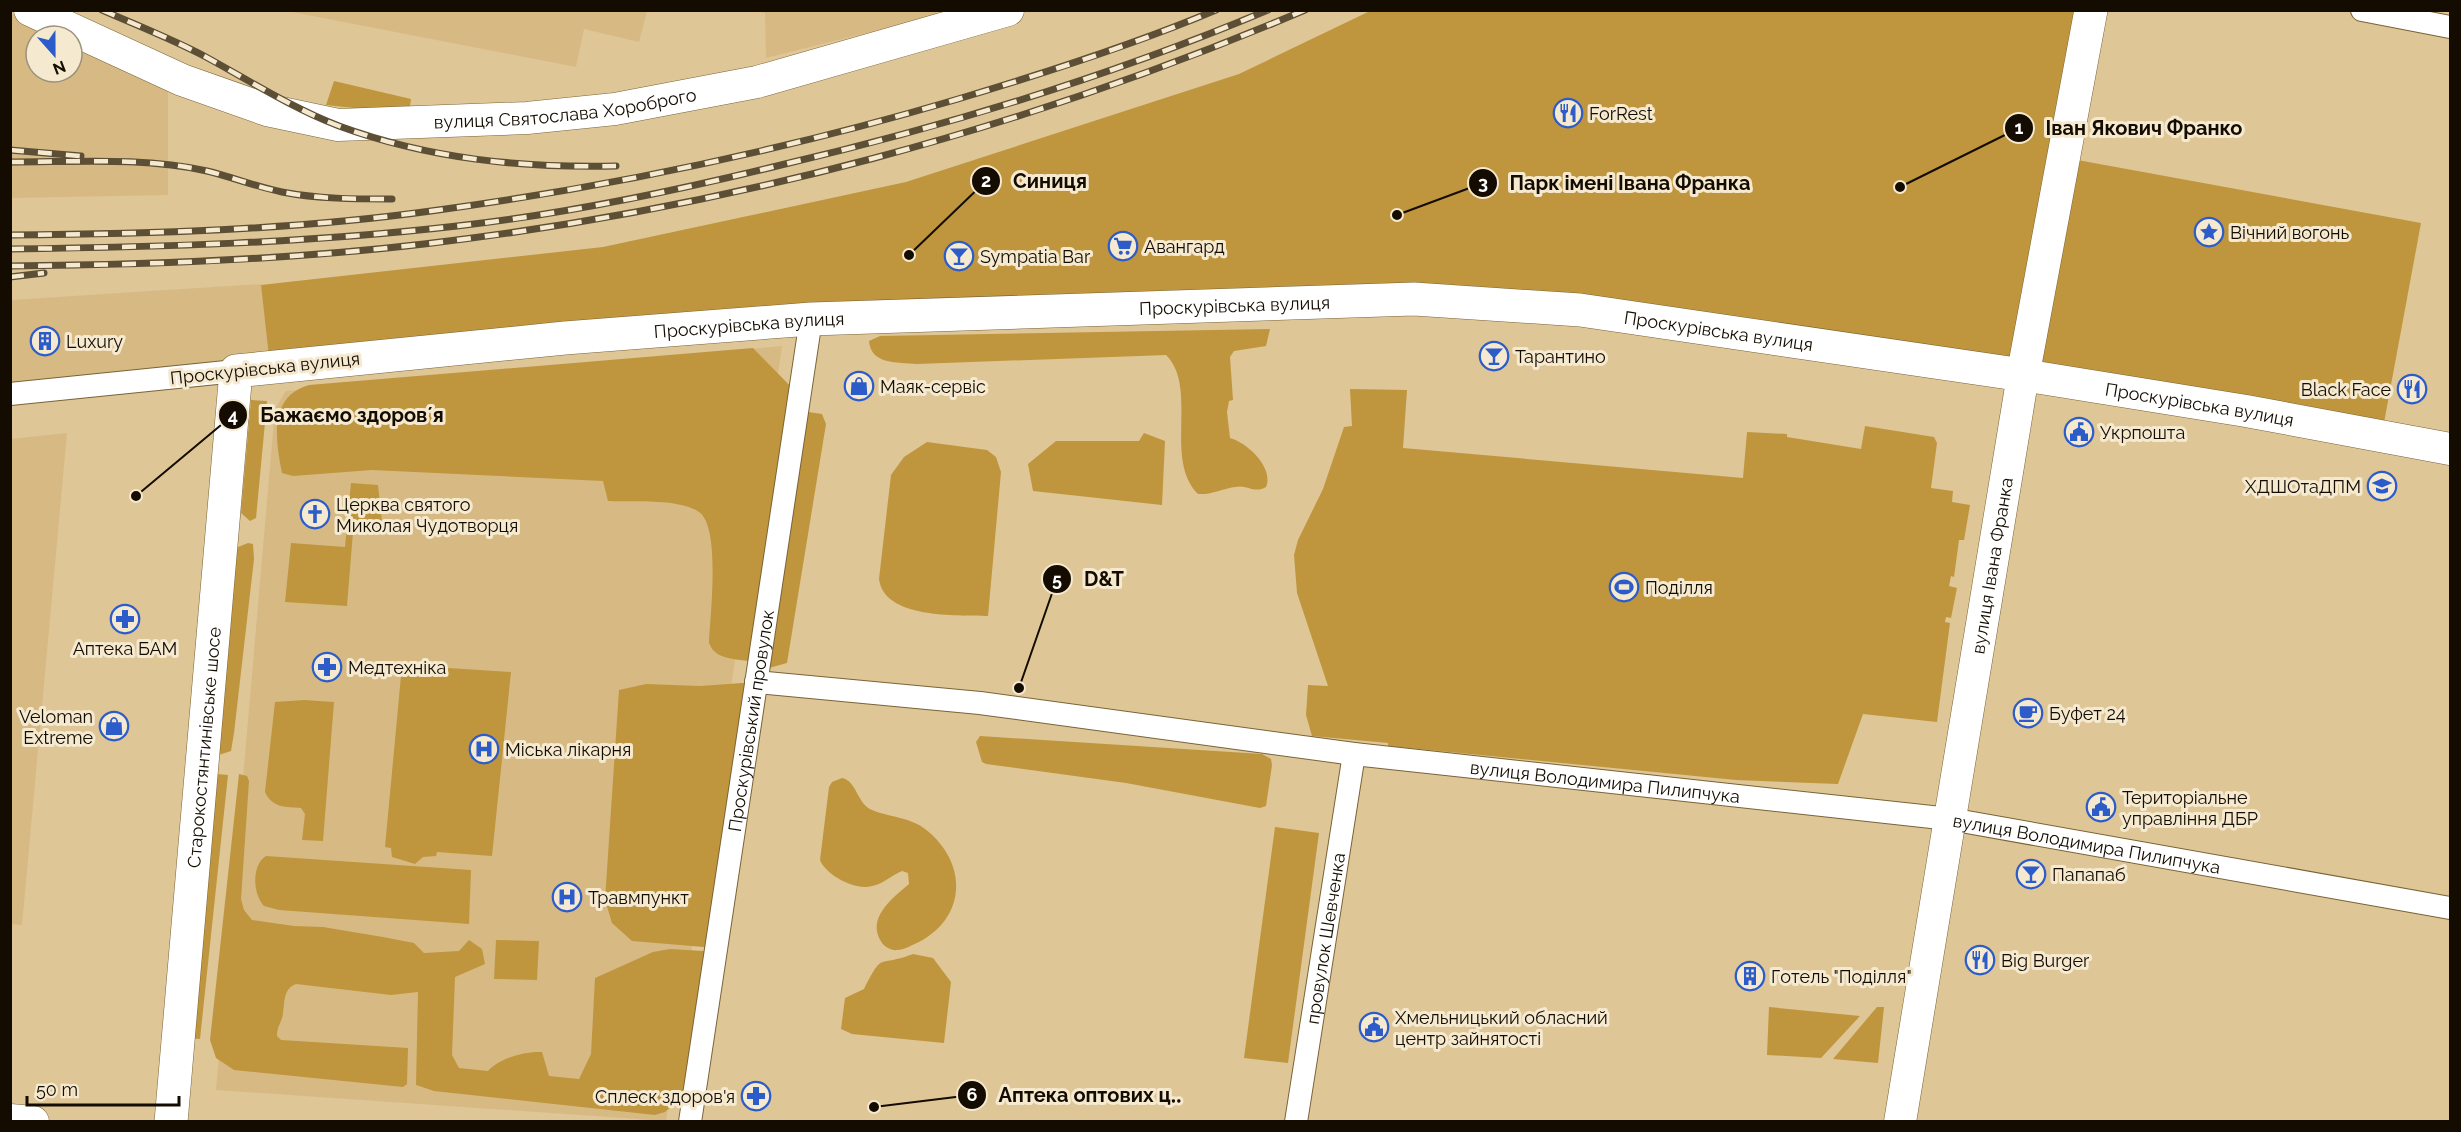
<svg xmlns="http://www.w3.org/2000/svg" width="2461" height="1132" viewBox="0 0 2461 1132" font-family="Raleway,sans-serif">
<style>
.built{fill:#d7ba83}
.green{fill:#bf963e}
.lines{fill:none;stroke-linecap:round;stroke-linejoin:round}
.street-casing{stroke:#7a6336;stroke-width:24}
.secondary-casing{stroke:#7a6336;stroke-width:33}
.primary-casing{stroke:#7a6336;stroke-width:34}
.street{stroke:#fff;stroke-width:22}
.secondary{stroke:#fff;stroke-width:32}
.primary{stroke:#fff;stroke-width:33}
.rail-casing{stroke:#5d4f36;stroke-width:7}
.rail{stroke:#f5e9d0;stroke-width:4.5;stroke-dasharray:14;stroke-linecap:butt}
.labels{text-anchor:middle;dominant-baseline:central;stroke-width:6;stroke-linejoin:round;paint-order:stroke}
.street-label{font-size:18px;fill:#140c00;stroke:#f5e9d0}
.poi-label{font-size:18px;fill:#140c00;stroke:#f5e9d0;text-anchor:start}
.leader{fill:none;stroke:#140c00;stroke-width:2}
.callout-dot{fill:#140c00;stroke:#f5e9d0;stroke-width:2}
.mark-label{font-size:18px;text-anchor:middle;font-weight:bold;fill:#fff}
.callout-label{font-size:20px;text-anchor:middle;font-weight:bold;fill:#140c00;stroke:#f5e9d0;stroke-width:6;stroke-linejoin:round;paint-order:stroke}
</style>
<rect width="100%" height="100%" fill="#dfc696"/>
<g class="built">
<path d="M935 10 938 15 766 58 765 13 756 11Z"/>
<path d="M287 11 647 10V11L639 42 584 29 576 67Z"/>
<path d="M10 13 61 36H36V72H72V41L168 85V195L11 198Z"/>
<path d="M261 284 269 357 11 384V300Z"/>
<path d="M782 346 666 1121 216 1090 275 409 286 391Z"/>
<path d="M67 433 22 925 11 924V439Z"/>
</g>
<g class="green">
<path d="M1370 11H2075L2015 364 1581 301 269 357 261 285 603 247 906 182 1239 74Z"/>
<path d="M334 81 411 99 409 114 326 105Z"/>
<path d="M2072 159 2421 223 2383 428 2034 367Z"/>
<path d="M1270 329 1266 346 1234 351 1230 357 1233 400 1229 401 1227 412 1230 438C1248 443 1274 468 1266 487 1254 494 1247 484 1235 487 1221 489 1212 495 1198 494 1163 459 1199 388 1166 355L917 364C897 362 871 365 869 341L880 336Z"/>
<path d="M753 348 799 395 797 418 808 412 822 414 826 424 787 663 769 668C751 655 717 666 709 643 710 617 721 527 699 512 679 498 632 502 608 501L603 481 372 470 293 476 282 473C275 439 269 396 309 385Z"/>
<path d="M1350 389 1407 390 1403 448 1743 478 1747 432 1787 434V437L1861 449 1865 426 1934 437 1937 443 1931 488 1953 491 1952 502 1970 505 1964 540H1959L1954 577 1951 576 1949 586 1957 588 1951 618 1946 617 1945 622 1950 623 1937 722 1863 714 1838 784 1736 780 1388 746V743L1312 736 1306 715 1308 685 1328 686 1297 593 1294 555 1298 540 1323 489 1344 427 1352 426Z"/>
<path d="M251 400 267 401 256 518 250 521 241 513Z"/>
<path d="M1144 433 1165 441 1162 505 1033 491 1028 464 1056 441H1139Z"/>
<path d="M927 442 987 450 996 457 1001 472 988 616C956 615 884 619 879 579L891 475 904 457Z"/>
<path d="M351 483 378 485 382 522 358 527 353 532 347 606 285 602 291 543 345 547Z"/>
<path d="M248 543 253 544 254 559 234 733 231 751 219 755 235 559 238 547Z"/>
<path d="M402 665 511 672 492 856 437 852 436 856 423 857 415 864 392 857 391 848 385 847Z"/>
<path d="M756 682 716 948 632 941 612 923 605 900 619 690 646 684 700 686Z"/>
<path d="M304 700 334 702 323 841 302 840 305 814 301 808C286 807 272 808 265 792L275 702Z"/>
<path d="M980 736 1262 754 1271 759 1272 765 1266 806 1260 808 1126 783 986 764 982 762 976 742Z"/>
<path d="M217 774 228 775 200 1039 185 1038Z"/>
<path d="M239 774 247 776 249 781 241 899 244 910 252 920 294 926 323 927 383 937 414 943 424 953 459 951 469 940 482 949 485 964 455 977 452 1055 459 1068 488 1071C500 1058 525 1051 542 1052L549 1076 579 1079 591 1054 595 978 653 952 670 949 704 951 708 960 684 1096 665 1112 655 1115 434 1091 416 1085 418 992 391 995 296 984C283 989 285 1002 283 1013 282 1023 277 1025 277 1036L281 1040 408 1048 407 1084 403 1087 234 1070 216 1058 210 1040Z"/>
<path d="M842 778C857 781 857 804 872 810 892 818 913 817 930 833 968 867 965 918 919 942 912 945 904 950 897 950 892 951 885 947 882 943 865 918 893 898 909 884L908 873 902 871C892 875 883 884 872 886 855 891 826 875 820 860L829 787 832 782Z"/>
<path d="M1275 827 1319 833 1288 1063 1244 1058Z"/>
<path d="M266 856 471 870 469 924 279 910 264 906C253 895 251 865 266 856Z"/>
<path d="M496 940 539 941 537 980 494 979Z"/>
<path d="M913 954 933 958 951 982 944 1043 852 1034 841 1029 845 998 864 989C884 950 877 968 913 954Z"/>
<path d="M1769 1007 1860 1016 1821 1058 1767 1055Z"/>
<path d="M1877 1007H1884L1878 1063 1833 1059Z"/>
</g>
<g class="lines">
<g class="street-casing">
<g id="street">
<path d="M2362 10 2450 27"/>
<path d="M10 394 236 371"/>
<path id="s1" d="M756 682 980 703 1354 754 1950 819 2450 908"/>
<path id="s2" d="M690 1122 811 319"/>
<path id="s3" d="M1296 1122 1354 754"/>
</g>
</g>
<g class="secondary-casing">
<g id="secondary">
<path id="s4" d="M30 10 182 80 267 110 338 125 527 118 615 109 757 82 1008 10"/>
<path d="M10 1120 33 1122"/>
<path id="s5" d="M1900 1122 2023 375 2246 411 2450 449"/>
</g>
</g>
<g class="primary-casing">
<g id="primary">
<path id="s6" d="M171 1122 236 371 565 338 811 319 1414 299 1580 310 2023 375 2091 10"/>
</g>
</g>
<use href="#street" class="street"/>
<use href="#secondary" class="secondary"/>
<use href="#primary" class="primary"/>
<g class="rail-casing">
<g id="rail">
<path d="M102 10C136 25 172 39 206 57 250 81 292 108 339 126 429 159 521 168 616 166"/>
<path d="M10 150 81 156"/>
<path d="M10 162C75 162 144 157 207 171 232 177 257 187 282 192 318 199 355 199 392 199"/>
<path d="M10 235C150 234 292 230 431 211 609 187 786 150 958 99 1045 73 1133 45 1216 10"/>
<path d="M10 249C160 247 308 243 457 226 566 214 675 191 781 165 947 126 1111 76 1268 10"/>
<path d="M10 266C149 265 286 260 424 244 726 209 1025 129 1305 10"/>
<path d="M10 277 44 273"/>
</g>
</g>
<use href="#rail" class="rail"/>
</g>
<defs>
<g id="restaurant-ring" transform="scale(1.5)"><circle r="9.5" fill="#f5e9d0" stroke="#2c5cca" stroke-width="1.5"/><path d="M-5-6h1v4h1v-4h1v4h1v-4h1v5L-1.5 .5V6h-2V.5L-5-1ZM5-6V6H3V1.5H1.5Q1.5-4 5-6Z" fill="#2c5cca"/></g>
<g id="sight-ring" transform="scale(1.5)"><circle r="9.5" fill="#f5e9d0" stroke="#2c5cca" stroke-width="1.5"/><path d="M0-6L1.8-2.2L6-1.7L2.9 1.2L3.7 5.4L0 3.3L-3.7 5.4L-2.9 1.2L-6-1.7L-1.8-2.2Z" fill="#2c5cca"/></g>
<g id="supermarket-ring" transform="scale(1.5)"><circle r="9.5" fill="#f5e9d0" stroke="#2c5cca" stroke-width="1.5"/><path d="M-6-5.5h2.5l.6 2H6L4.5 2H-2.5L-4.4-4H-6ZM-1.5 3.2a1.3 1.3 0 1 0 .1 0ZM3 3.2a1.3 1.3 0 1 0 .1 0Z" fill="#2c5cca"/></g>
<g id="bar-ring" transform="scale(1.5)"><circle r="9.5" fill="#f5e9d0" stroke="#2c5cca" stroke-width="1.5"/><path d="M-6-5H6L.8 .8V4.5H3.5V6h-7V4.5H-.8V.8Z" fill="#2c5cca"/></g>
<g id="building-ring" transform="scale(1.5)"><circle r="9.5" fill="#f5e9d0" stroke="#2c5cca" stroke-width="1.5"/><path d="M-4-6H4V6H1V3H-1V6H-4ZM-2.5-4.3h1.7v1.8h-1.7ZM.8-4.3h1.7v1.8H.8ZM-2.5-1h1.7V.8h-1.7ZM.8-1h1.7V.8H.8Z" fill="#2c5cca"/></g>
<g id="shop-ring" transform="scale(1.5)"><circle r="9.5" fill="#f5e9d0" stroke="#2c5cca" stroke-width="1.5"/><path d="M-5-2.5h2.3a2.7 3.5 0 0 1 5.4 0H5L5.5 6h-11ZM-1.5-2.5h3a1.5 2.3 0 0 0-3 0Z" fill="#2c5cca"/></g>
<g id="civic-ring" transform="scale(1.5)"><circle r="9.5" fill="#f5e9d0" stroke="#2c5cca" stroke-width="1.5"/><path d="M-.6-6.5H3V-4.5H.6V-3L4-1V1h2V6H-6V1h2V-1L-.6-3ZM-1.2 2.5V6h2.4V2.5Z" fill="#2c5cca"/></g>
<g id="school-ring" transform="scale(1.5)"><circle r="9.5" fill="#f5e9d0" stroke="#2c5cca" stroke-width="1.5"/><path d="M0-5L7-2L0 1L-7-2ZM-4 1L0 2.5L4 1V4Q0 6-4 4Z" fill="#2c5cca"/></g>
<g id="church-ring" transform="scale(1.5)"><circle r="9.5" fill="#f5e9d0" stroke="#2c5cca" stroke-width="1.5"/><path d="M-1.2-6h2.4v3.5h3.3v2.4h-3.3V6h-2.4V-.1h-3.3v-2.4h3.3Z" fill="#2c5cca"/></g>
<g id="stadium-ring" transform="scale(1.5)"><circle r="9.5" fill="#f5e9d0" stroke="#2c5cca" stroke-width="1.5"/><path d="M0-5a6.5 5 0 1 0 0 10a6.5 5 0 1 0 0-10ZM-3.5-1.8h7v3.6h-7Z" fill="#2c5cca"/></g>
<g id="pharmacy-ring" transform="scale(1.5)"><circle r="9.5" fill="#f5e9d0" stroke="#2c5cca" stroke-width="1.5"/><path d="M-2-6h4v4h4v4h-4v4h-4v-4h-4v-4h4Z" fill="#2c5cca"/></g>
<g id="cafe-ring" transform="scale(1.5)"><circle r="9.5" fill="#f5e9d0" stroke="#2c5cca" stroke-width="1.5"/><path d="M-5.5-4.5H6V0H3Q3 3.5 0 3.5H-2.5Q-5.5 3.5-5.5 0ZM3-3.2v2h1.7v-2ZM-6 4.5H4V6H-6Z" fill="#2c5cca"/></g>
<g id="hospital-ring" transform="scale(1.5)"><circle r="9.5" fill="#f5e9d0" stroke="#2c5cca" stroke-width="1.5"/><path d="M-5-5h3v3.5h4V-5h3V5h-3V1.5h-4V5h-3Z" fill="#2c5cca"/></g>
</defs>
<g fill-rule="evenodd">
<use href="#restaurant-ring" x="1568" y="113"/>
<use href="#sight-ring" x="2209" y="232"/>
<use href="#supermarket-ring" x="1123" y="246"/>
<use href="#bar-ring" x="959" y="256"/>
<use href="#building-ring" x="45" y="341"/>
<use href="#bar-ring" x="1494" y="356"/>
<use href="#shop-ring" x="859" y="386"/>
<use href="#restaurant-ring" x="2412" y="389"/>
<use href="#civic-ring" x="2079" y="432"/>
<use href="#school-ring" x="2382" y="486"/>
<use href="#church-ring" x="315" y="514"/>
<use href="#stadium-ring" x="1624" y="587"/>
<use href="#pharmacy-ring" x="125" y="619"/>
<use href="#pharmacy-ring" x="327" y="667"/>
<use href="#cafe-ring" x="2028" y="713"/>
<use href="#shop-ring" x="114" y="726"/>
<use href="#hospital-ring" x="484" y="749"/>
<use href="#civic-ring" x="2101" y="807"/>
<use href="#bar-ring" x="2031" y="874"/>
<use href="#hospital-ring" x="567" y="897"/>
<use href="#restaurant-ring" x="1980" y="960"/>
<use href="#building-ring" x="1750" y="976"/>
<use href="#civic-ring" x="1374" y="1027"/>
<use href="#pharmacy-ring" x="756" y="1096"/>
</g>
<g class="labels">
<g class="street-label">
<text stroke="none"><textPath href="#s4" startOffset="558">вулиця Святослава Хороброго</textPath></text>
<text stroke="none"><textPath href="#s6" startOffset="1755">Проскурівська вулиця</textPath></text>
<text stroke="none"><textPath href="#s6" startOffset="1269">Проскурівська вулиця</textPath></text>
<text stroke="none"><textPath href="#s6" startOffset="2241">Проскурівська вулиця</textPath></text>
<text transform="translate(265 368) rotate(-6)">Проскурівська вулиця</text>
<text stroke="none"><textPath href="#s5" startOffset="936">Проскурівська вулиця</textPath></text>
<text stroke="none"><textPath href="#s5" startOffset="564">вулиця Івана Франка</textPath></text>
<text stroke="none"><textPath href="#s2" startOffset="406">Проскурівський провулок</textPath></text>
<text stroke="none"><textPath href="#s6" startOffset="376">Старокостянтинівське шосе</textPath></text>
<text stroke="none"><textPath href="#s1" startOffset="855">вулиця Володимира Пилипчука</textPath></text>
<text stroke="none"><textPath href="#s1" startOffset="1341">вулиця Володимира Пилипчука</textPath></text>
<text stroke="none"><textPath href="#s3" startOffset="186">провулок Шевченка</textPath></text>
</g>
<g class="poi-label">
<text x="1589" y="113">ForRest</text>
<text x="2230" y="232">Вічний вогонь</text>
<text x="1144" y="246">Авангард</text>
<text x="980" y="256">Sympatia Bar</text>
<text x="66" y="341">Luxury</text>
<text x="1515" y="356">Тарантино</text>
<text x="880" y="386">Маяк-сервіс</text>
<text x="2391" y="389" text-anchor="end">Black Face</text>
<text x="2100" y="432">Укрпошта</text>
<text x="2361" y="486" text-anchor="end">ХДШОтаДПМ</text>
<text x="336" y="504">Церква святого<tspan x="336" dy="21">Миколая Чудотворця</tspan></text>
<text x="1645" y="587">Поділля</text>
<text x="125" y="648" text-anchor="middle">Аптека БАМ</text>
<text x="348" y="667">Медтехніка</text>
<text x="2049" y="713">Буфет 24</text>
<text x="93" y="716" text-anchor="end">Veloman<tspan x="93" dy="21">Extreme</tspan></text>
<text x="505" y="749">Міська лікарня</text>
<text x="2122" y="797">Територіальне<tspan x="2122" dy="21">управління ДБР</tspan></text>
<text x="2052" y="874">Папапаб</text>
<text x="588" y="897">Травмпункт</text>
<text x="2001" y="960">Big Burger</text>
<text x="1771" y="976">Готель "Поділля"</text>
<text x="1395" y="1017">Хмельницький обласний<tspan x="1395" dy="21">центр зайнятості</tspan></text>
<text x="735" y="1096" text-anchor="end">Сплеск здоров'я</text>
</g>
</g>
<path class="leader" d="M1900 187L2019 128M909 255L986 181M1397 215L1483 183M136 496L233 415M1019 688L1057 579M874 1107L972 1095"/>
<g class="callout-dot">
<circle cx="1900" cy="187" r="6"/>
<circle cx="909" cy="255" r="6"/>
<circle cx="1397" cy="215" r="6"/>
<circle cx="136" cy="496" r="6"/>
<circle cx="1019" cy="688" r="6"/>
<circle cx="874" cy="1107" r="6"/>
<circle cx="2019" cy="128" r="15"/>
<circle cx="986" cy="181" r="15"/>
<circle cx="1483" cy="183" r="15"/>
<circle cx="233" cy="415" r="15"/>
<circle cx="1057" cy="579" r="15"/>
<circle cx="972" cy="1095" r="15"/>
</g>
<g class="mark-label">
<text x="2019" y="134">1</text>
<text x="986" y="187">2</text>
<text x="1483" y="189">3</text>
<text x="233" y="422">4</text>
<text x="1057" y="586">5</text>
<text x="972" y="1101">6</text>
</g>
<g class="callout-label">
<text x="2144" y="135">Іван Якович Франко</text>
<text x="1050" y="188">Синиця</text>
<text x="1630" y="190">Парк імені Івана Франка</text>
<text x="352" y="422">Бажаємо здоровʼя</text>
<text x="1104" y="586">D&amp;T</text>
<text x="1090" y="1102">Аптека оптових ц‥</text>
</g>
<rect width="2461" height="1132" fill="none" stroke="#140c00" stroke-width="24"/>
<g transform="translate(54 54) rotate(159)"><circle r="28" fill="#f5e9d0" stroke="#9b917d" stroke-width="1.5"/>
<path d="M0-4.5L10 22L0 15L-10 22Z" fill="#2c5cca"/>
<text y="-9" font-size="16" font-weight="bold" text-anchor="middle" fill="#140c00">N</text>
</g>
<path d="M27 1096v9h152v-9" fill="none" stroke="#140c00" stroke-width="3"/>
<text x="36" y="1096" font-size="18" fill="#140c00" stroke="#f5e9d0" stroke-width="4.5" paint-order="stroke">50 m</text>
</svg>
